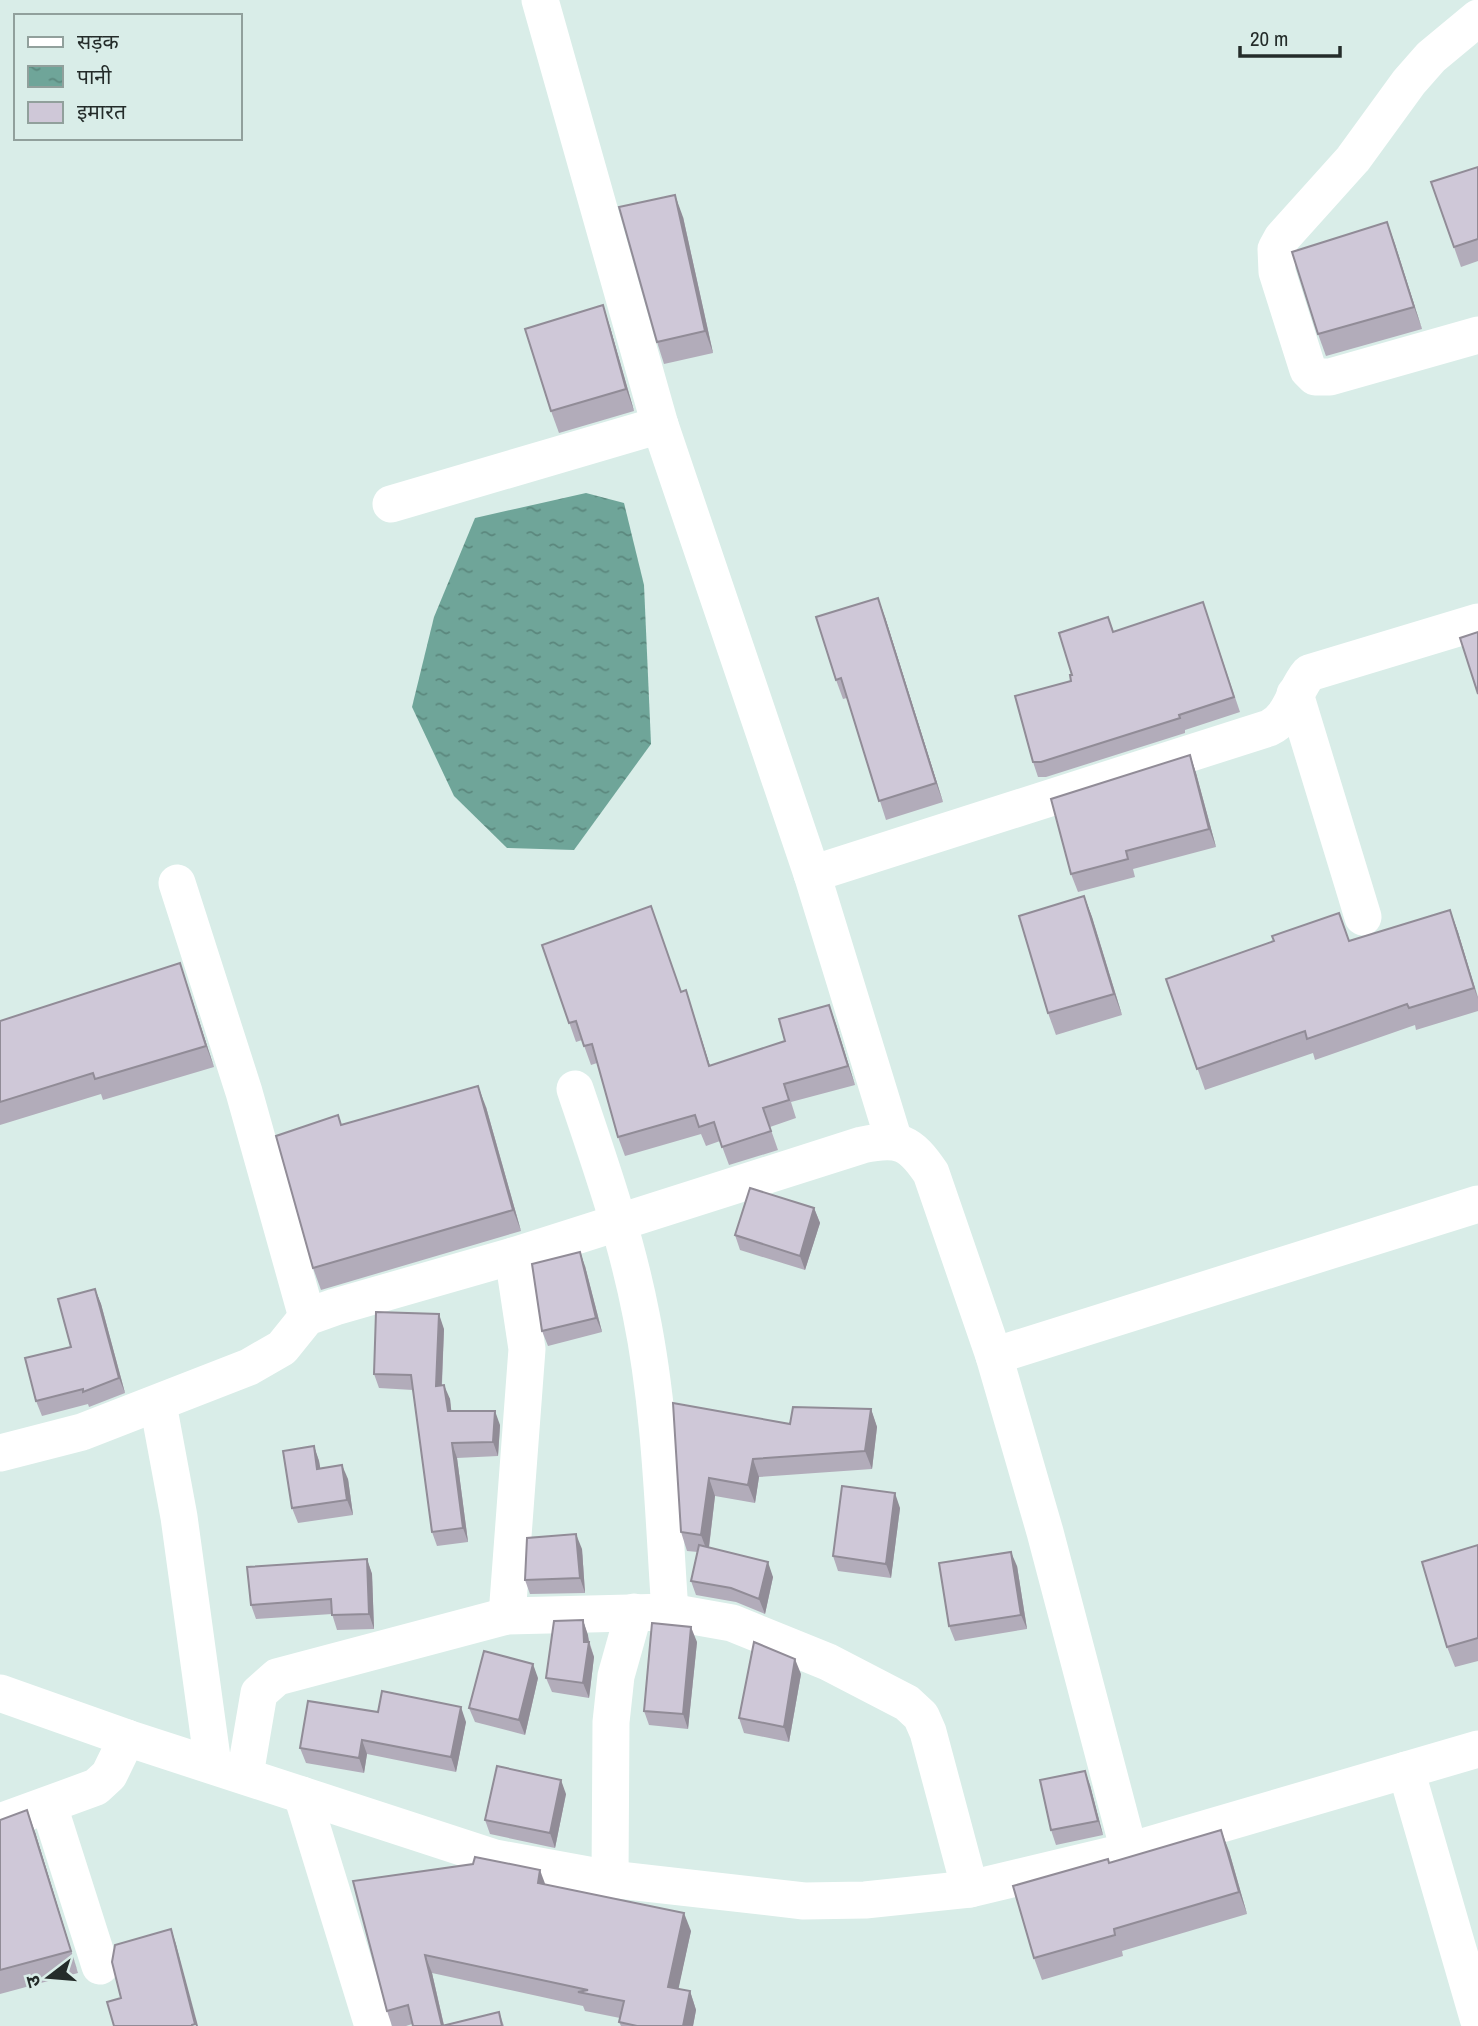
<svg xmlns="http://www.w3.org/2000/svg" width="1478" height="2026" viewBox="0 0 1478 2026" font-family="'Archivo Narrow','Noto Sans Devanagari',sans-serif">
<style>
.water{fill:url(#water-ripples)}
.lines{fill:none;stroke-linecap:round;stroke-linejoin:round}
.street{stroke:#fff;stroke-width:37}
.wall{fill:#b2acba}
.shaded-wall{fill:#918c97}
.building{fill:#cfc8d8;stroke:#918c97;stroke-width:2}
</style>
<defs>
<pattern id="water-ripples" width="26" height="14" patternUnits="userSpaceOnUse" patternTransform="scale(1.75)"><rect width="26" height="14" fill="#6fa599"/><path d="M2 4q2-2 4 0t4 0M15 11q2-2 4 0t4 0" fill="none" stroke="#5b877d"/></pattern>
</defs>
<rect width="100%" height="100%" fill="#d9ede8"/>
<path class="water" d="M586 493 624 503 644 585 651 744 574 850 507 848 454 796 412 707 434 617 475 518Z"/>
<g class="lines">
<g class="street">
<path d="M540 0 660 425 812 874 894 1141"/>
<path d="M1478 18 1431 57 1409 82 1353 159 1282 238 1276 249 1277 272 1308 370 1315 377H1330L1478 335"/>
<path d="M391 504 660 425"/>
<path d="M1295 694 1363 917"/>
<path d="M812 874 1269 728C1291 718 1294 690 1309 673L1478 622"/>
<path d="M177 883 244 1092 307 1317"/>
<path d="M575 1089C600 1163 626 1237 641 1314 661 1412 663 1512 670 1612"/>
<path d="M994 1356 1478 1204"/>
<path d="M158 1404 179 1517 213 1765"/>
<path d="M0 1453 82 1432 249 1367 282 1348 307 1317 335 1307 513 1256 862 1145C899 1137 910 1142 931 1173L994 1356 1045 1532 1129 1851"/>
<path d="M507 1616 527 1349 513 1256"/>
<path d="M0 1693 127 1738 495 1858 610 1879 804 1901 865 1900 970 1889 1129 1851 1478 1749"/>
<path d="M1406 1770 1478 2018"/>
<path d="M245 1775 259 1693 277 1677 507 1616 670 1612 732 1623 828 1662 907 1703 921 1716 928 1732 970 1889"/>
<path d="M302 1795 373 2026"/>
<path d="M49 1806 100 1966"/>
<path d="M0 1822 96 1787 109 1775 127 1738"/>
<path d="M610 1879 611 1722 616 1676 634 1612"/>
</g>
</g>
<g class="wall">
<path d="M1478 167V261L1461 267 1431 182Z"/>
<path d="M683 217 713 353 664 364 657 342Z"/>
<path d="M1387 222 1422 329 1326 356 1318 334Z"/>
<path d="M610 327 634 411 559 433 551 411Z"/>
<path d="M885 617 943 802 886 820 847 698 843 699 836 680Z"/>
<path d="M1108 617 1114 632 1208 617 1240 712 1185 730V733L1046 777H1038L1033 762 1071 681 1072 675Z"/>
<path d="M1190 755 1196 773 1216 847 1133 869 1135 877 1078 892 1071 874Z"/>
<path d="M1084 896 1092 917 1122 1015 1056 1035 1048 1013Z"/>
<path d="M1450 910 1458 932 1478 997V1011L1416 1030 1415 1025 1315 1060 1313 1053 1205 1090 1166 979 1349 941Z"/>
<path d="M542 945 682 992 686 990 710 1066 785 1041 829 1005 855 1085 791 1102 796 1118 770 1127 778 1150 729 1165 720 1141 706 1146 701 1134 625 1156 618 1137 597 1063 591 1065 582 1040 576 1042Z"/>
<path d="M180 963 214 1067 103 1100 101 1094 0 1125V1021Z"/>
<path d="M486 1107 521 1231 321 1290 313 1268 342 1125Z"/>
<path d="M814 1208 820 1223 805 1270 740 1250 735 1235Z"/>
<path d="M585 1266 602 1332 548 1346 542 1331Z"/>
<path d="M95 1289 101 1304 125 1393 89 1407 88 1404 42 1416 36 1401 71 1347Z"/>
<path d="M444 1329 442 1385 450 1399 451 1411 500 1425 498 1456 457 1458 468 1542 437 1546 432 1532 413 1390 379 1388 374 1374Z"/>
<path d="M673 1403 790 1424 871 1409 877 1427 872 1469 759 1477 755 1503 715 1496 709 1548 773 1577 765 1614 736 1602 696 1595 691 1581 698 1552 687 1551 681 1532Z"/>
<path d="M314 1446 319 1461 320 1468 348 1479 353 1515 298 1523 292 1508Z"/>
<path d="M900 1508 891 1578 838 1571 833 1556Z"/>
<path d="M1478 1545V1661L1455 1667 1447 1647Z"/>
<path d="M582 1549 585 1593 530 1594 525 1580Z"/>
<path d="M367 1559 372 1574 374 1629 337 1630 332 1614 256 1619 251 1605Z"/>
<path d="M1017 1566 1027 1629 955 1641 949 1626Z"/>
<path d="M583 1620 594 1657 589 1698 552 1692 546 1678Z"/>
<path d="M697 1642 688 1729 649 1725 644 1711Z"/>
<path d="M801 1674 789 1742 744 1733 739 1718Z"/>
<path d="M538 1678 525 1735 475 1722 469 1708Z"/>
<path d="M378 1712 466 1722 456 1772 367 1754 364 1773 306 1763 300 1748Z"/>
<path d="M1090 1785 1103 1835 1056 1845 1051 1830Z"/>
<path d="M566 1794 555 1848 490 1834 485 1820Z"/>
<path d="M0 1820 35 1832 78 1973 0 1994Z"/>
<path d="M1229 1851 1247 1914 1122 1951 1123 1956 1042 1980 1034 1958 1110 1863Z"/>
<path d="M353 1881 546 1885 691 1931 678 1989 690 1991 696 2010 693 2026H621L619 2022 620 2018 585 2011 583 2006 432 1973 444 2025 499 2012 504 2026H413L412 2024 406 2026H392L387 2011Z"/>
</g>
<g class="shaded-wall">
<path d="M675 195 683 217 713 353 705 331Z"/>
<path d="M1387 222 1395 244 1422 329 1414 307Z"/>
<path d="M603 305 610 327 634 411 626 389Z"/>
<path d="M878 598 885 617 943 802 936 783Z"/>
<path d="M1190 755 1196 773 1216 847 1209 829Z"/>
<path d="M1084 896 1092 917 1122 1015 1114 994Z"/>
<path d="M1450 910 1458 932 1478 999 1474 988Z"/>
<path d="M180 963 187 984 214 1067 206 1046Z"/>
<path d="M686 990 716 1085 709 1066Z"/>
<path d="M829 1005 836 1024 855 1085 848 1066Z"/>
<path d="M478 1086 486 1107 521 1231 513 1210Z"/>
<path d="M814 1208 820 1223 805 1270 800 1256Z"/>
<path d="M580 1252 585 1266 602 1332 596 1318Z"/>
<path d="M95 1289 101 1304 125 1393 119 1378Z"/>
<path d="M439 1314 444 1329 441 1400 436 1386Z"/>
<path d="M444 1385 450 1399 453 1426 448 1411Z"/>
<path d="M871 1409 877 1427 872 1469 865 1451Z"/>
<path d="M495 1411 500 1425 498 1456 493 1442Z"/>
<path d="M452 1443 457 1458 468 1542 463 1528Z"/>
<path d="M314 1446 319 1461 323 1483 317 1469Z"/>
<path d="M753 1459 759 1477 755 1503 748 1485Z"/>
<path d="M342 1465 348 1479 353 1515 347 1500Z"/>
<path d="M709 1478 715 1496 708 1554 701 1535Z"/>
<path d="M895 1493 900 1508 891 1578 886 1564Z"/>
<path d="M576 1534 582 1549 585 1593 580 1578Z"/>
<path d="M1011 1552 1017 1566 1027 1629 1021 1615Z"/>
<path d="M367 1559 372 1574 374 1629 369 1614Z"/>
<path d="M768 1562 773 1577 765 1614 759 1599Z"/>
<path d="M583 1620 588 1635 589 1643 594 1657 589 1698 583 1683 584 1642Z"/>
<path d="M691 1627 697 1642 688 1729 683 1714Z"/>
<path d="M795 1659 801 1674 789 1742 784 1727Z"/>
<path d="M533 1664 538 1678 525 1735 519 1720Z"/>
<path d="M461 1707 466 1722 456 1772 451 1757Z"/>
<path d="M362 1740 367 1754 364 1773 359 1758Z"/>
<path d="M1085 1771 1090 1785 1103 1835 1098 1821Z"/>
<path d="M561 1780 566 1794 555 1848 550 1833Z"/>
<path d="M27 1810 35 1832 78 1973 71 1951Z"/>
<path d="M1221 1830 1229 1851 1247 1914 1239 1892Z"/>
<path d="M540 1870 547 1889 538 1883Z"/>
<path d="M684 1913 691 1931 675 2005 668 1987Z"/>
<path d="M171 1929 176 1944 198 2026H196L195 2024Z"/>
<path d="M425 1955 432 1973 444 2026H442Z"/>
<path d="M690 1991 696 2010 693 2026H683Z"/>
</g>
<g class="building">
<path d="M1478 167V239L1454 247 1431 182Z"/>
<path d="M675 195 705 331 657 342 619 207Z"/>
<path d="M1387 222 1414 307 1318 334 1292 252Z"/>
<path d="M603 305 626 389 551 411 525 329Z"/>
<path d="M878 598 936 783 879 801 841 678 836 680 816 617Z"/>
<path d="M1203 602 1234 697 1179 715 1180 718 1041 762H1033L1015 696 1071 681 1070 675H1072L1059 633 1108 617 1113 632Z"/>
<path d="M1478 632V694L1460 638Z"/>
<path d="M1190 755 1209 829 1126 851 1128 859 1071 874 1051 799Z"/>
<path d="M1084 896 1114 994 1048 1013 1019 916Z"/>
<path d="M651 906 681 992 686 990 709 1066 785 1041 779 1019 829 1005 848 1066 784 1084 789 1100 763 1108 771 1131 722 1147 714 1122 699 1127 695 1115 618 1137 592 1044 584 1046 576 1021 569 1023 542 945Z"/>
<path d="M1450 910 1474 988 1409 1008 1407 1004 1307 1039 1305 1031 1197 1069 1166 979 1274 941 1272 936 1339 913 1349 941Z"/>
<path d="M180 963 206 1046 95 1079 93 1073 0 1102V1021Z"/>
<path d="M478 1086 513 1210 313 1268 276 1136 338 1115 341 1125Z"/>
<path d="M750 1188 814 1208 800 1256 735 1235Z"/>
<path d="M580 1252 596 1318 542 1331 532 1264Z"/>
<path d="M95 1289 119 1378 83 1392V1389L36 1401 25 1358 71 1347 58 1299Z"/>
<path d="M376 1312 439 1314 436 1386 444 1385 448 1411H495L493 1442 452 1443 463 1528 432 1532 411 1375 374 1374Z"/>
<path d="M673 1403 790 1424 793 1407 871 1409 865 1451 753 1459 748 1485 709 1478 701 1535 681 1532Z"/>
<path d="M314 1446 317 1469 342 1465 347 1500 292 1508 283 1451Z"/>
<path d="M842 1486 895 1493 886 1564 833 1556Z"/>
<path d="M576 1534 580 1578 525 1580 527 1538Z"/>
<path d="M699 1545 768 1562 759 1599 731 1588 691 1581Z"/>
<path d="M1478 1545V1638L1447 1647 1422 1562Z"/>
<path d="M1011 1552 1021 1615 949 1626 939 1563Z"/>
<path d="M367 1559 369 1614 332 1615 331 1599 251 1605 247 1567Z"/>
<path d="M583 1620 584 1642H589L583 1683 546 1678 554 1621Z"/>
<path d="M652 1623 691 1627 683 1714 644 1711Z"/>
<path d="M754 1642 795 1659 784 1727 739 1718Z"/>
<path d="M484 1651 533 1664 519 1720 469 1708Z"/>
<path d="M382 1691 461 1707 451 1757 362 1740 359 1758 300 1748 308 1701 378 1712Z"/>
<path d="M497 1766 561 1780 550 1833 485 1820Z"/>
<path d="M1085 1771 1098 1821 1051 1830 1040 1780Z"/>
<path d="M27 1810 71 1951 0 1970V1820Z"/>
<path d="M1221 1830 1239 1892 1114 1929 1115 1935 1034 1958 1013 1886 1108 1859 1109 1863Z"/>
<path d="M475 1857 540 1870 538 1883 684 1913 668 1987 690 1991 683 2026H637L619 2022 624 2001 578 1992 588 1990 425 1955 442 2026 499 2012 502 2026H413L408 2005 387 2011 353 1881 473 1864Z"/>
<path d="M171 1929 195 2024 192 2025V2026H114L107 2002 121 1998 112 1962 115 1945Z"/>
</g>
<rect x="14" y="14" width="228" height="126" fill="#d9ede8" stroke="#91a09c" stroke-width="2"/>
<rect x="28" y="37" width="35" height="10" fill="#ffffff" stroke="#91a09c" stroke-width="2"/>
<text x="77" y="49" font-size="21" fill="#242c2a">सड़क</text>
<rect x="28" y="66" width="35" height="21" fill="url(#water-ripples)" stroke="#91a09c" stroke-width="2"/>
<text x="77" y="84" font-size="21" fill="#242c2a">पानी</text>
<rect x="28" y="102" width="35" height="21" fill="#cfc8d8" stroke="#91a09c" stroke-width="2"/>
<text x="77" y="119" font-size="21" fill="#242c2a">इमारत</text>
<g transform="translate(49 1977) rotate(254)" stroke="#d9ede8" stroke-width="5" paint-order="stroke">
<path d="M0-5L12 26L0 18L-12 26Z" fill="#242c2a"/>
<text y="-10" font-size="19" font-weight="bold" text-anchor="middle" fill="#242c2a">उ</text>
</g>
<path d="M1240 46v10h100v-10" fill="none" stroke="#242c2a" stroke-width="3.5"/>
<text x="1250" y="46" font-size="21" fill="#242c2a" stroke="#d9ede8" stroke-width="5" paint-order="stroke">20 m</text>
</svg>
